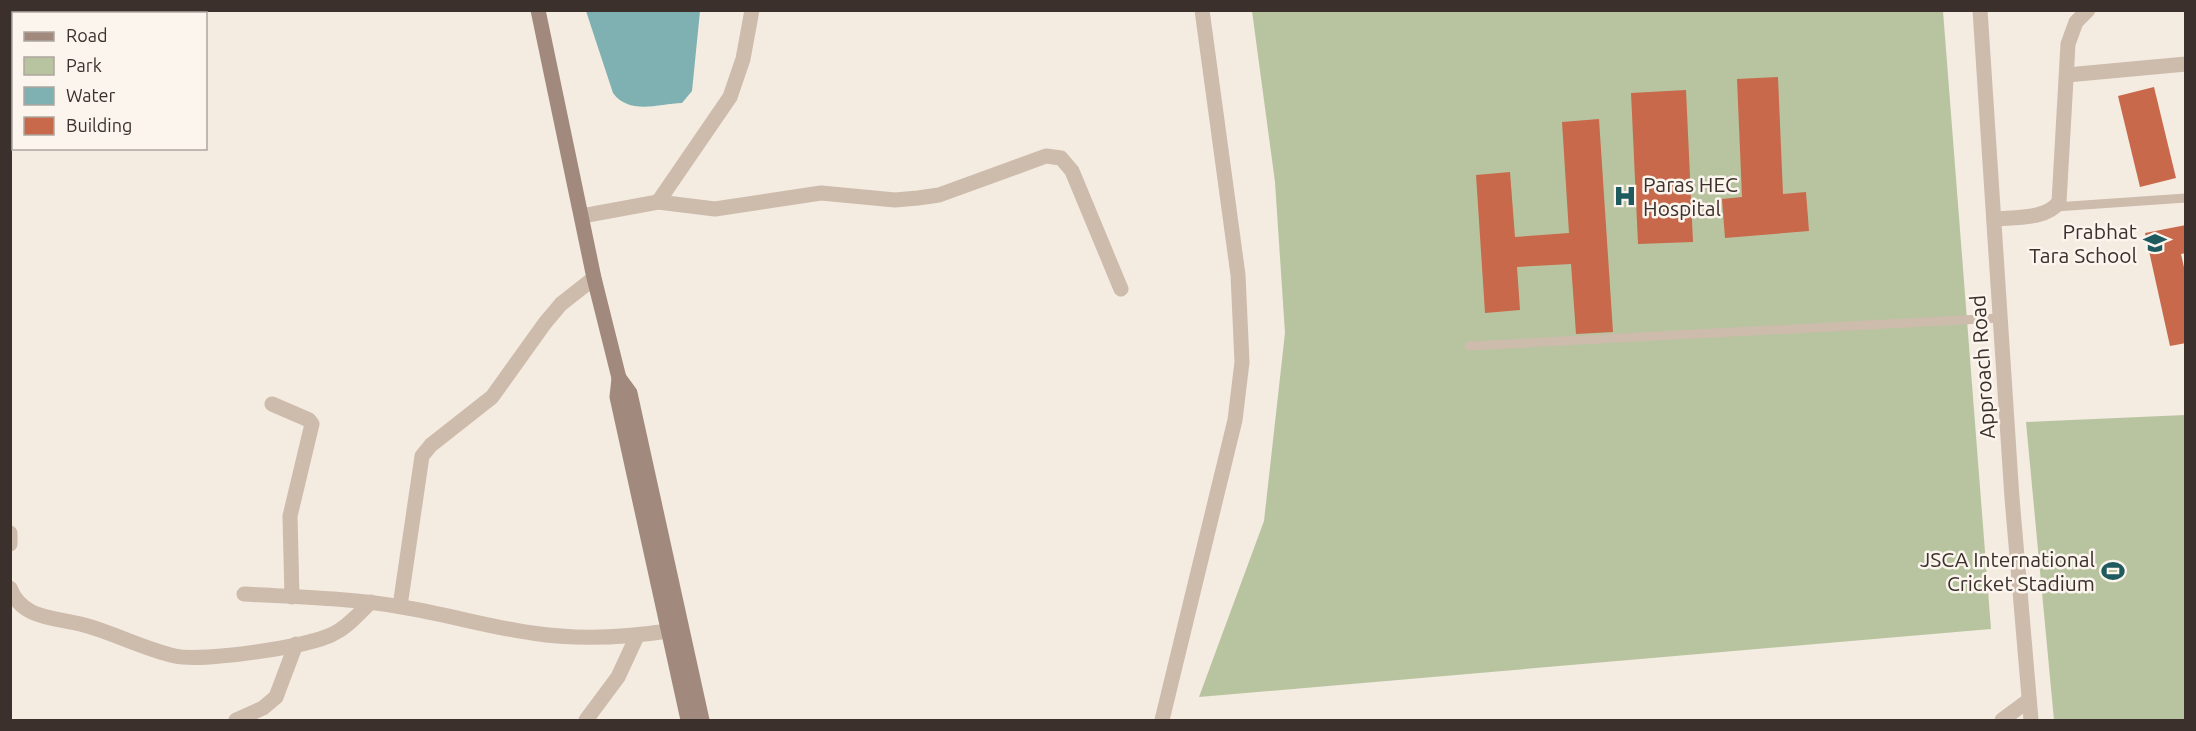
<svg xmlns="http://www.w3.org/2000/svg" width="2196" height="731" viewBox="0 0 2196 731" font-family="Ubuntu,sans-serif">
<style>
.green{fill:#b8c4a0}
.water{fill:#7fb0b2}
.building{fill:#c8694b}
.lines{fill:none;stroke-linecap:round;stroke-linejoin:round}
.lane{stroke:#cdbbac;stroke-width:9}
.street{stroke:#cdbbac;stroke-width:15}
.secondary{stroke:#a18a7d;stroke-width:15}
.labels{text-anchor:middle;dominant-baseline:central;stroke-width:5;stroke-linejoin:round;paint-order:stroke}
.poi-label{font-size:21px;fill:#3b302b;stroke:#fbf5ee;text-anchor:end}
.street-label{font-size:21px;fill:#3b302b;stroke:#fbf5ee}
</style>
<rect width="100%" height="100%" fill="#f4ebe1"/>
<g class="green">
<path d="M1252 11H1943L1991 629 1199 697 1264 521 1285 333 1275 182Z"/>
<path d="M2185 415V720H2054L2026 422Z"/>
</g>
<path class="water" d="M586 11H700L692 91 682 103C658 104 629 115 613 93Z"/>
<g class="building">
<path d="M1778 77 1783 194 1806 192 1809 231 1725 238 1722 199 1742 197 1737 79Z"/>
<path d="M2154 87 2176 178 2140 187 2118 96Z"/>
<path d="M1686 90 1693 242 1638 244 1631 93Z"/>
<path d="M1599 119 1613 332 1576 334 1571 264 1517 267 1520 310 1485 313 1476 175 1510 172 1515 237 1569 233 1562 122Z"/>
<path d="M2186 225V253L2181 254 2186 276V343L2170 346 2145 233Z"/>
</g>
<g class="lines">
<g class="lane">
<path d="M2055 207 2186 198"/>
<path d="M1469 346 2000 318"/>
</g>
<g class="street">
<path d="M1980 10 2012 498 2031 720"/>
<path d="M2067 75 2186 64"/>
<path d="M658 202 730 97 743 59 752 10"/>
<path d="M582 216 658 202 715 209 821 193 895 200 918 198 939 195 1046 156 1061 158 1072 171 1121 289"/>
<path d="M1994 219C2014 217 2046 220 2059 202L2068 44 2076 22 2088 10"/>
<path d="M272 404 309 420 312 424 290 516 292 597"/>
<path d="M10 533V544"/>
<path d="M10 588C22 620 56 617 84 625 114 633 144 649 175 656 202 662 308 647 333 634 348 627 359 613 371 602"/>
<path d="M244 594C297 597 350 598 402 607 446 614 488 627 532 633 578 640 622 638 668 631"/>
<path d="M400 606 422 456 431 445 492 397 545 323 561 304 594 278"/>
<path d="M236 720 263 708 276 697 296 644"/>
<path d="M586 720 618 677 637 636"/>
<path d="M1162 720 1235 420 1242 362 1238 275 1202 10"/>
<path d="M2002 720 2029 700"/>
</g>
<g class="secondary">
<path d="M538 10 594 278 619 378 617 397 688 720"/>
<path d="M619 378 630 393 702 720"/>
</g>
</g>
<defs>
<g id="hospital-bare" transform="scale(1.8)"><path d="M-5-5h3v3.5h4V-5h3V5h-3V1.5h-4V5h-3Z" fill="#1f5a5e" stroke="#fbf5ee" stroke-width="2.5" paint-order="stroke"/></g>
<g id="school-bare" transform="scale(1.8)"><path d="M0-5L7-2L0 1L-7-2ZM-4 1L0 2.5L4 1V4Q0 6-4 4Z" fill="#1f5a5e" stroke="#fbf5ee" stroke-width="2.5" paint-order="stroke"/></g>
<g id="stadium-bare" transform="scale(1.8)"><path d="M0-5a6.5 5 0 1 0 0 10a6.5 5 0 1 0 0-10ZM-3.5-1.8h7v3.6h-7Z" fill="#1f5a5e" stroke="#fbf5ee" stroke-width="2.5" paint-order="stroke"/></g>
</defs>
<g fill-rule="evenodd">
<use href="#hospital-bare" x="1625" y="196"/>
<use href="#school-bare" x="2155" y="243"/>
<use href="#stadium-bare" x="2113" y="571"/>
</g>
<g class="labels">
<g class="poi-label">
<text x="1643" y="184" text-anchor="start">Paras HEC<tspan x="1643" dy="24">Hospital</tspan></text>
<text x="2137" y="231">Prabhat<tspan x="2137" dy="24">Tara School</tspan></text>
<text x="2095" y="559">JSCA International<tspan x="2095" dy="24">Cricket Stadium</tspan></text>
</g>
<g class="street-label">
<text transform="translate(1982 367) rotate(-94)">Approach Road</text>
</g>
</g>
<rect width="2196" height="731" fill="none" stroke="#3b302b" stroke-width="24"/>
<rect x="12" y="12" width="195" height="138" fill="#fbf5ee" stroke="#aea6a0" stroke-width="1.5"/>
<rect x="24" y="32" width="30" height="9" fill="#a18a7d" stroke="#aea6a0" stroke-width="1.5"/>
<text x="66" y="42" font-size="18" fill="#3b302b">Road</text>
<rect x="24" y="57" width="30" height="18" fill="#b8c4a0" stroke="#aea6a0" stroke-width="1.5"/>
<text x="66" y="72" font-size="18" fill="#3b302b">Park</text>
<rect x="24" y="87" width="30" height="18" fill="#7fb0b2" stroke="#aea6a0" stroke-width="1.5"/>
<text x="66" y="102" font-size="18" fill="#3b302b">Water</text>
<rect x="24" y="117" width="30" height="18" fill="#c8694b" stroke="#aea6a0" stroke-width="1.5"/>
<text x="66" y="132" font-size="18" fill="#3b302b">Building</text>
</svg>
